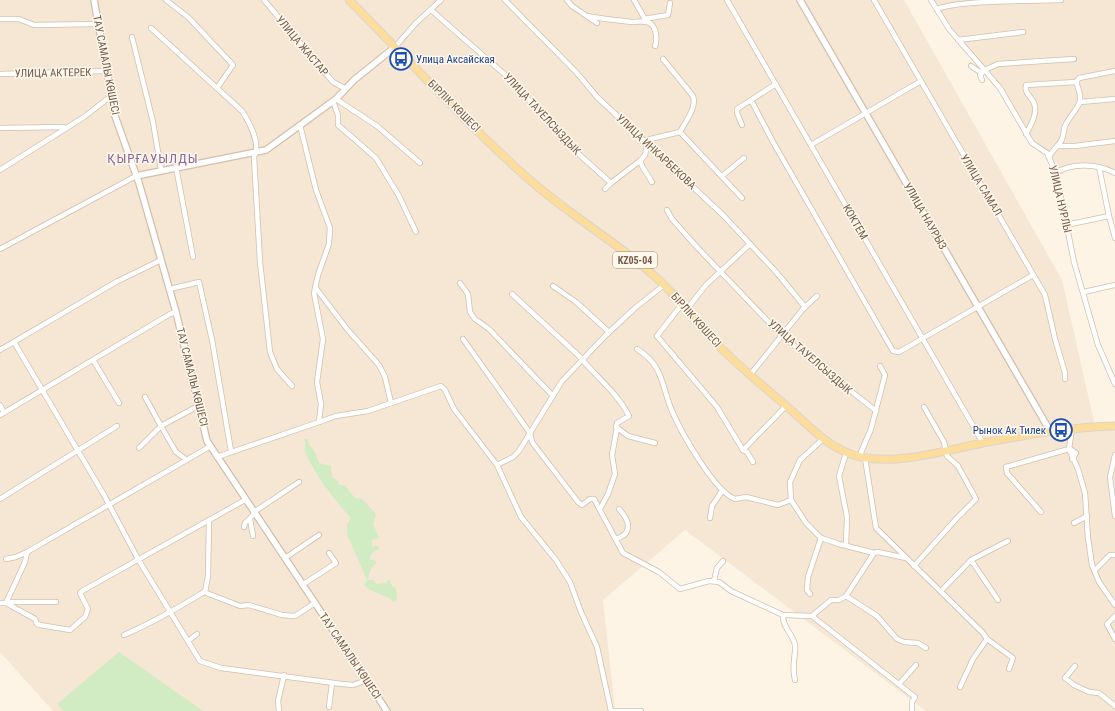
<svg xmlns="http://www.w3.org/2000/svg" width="1115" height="711" viewBox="0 0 1115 711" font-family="'Roboto Condensed',sans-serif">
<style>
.residential{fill:#f5e7d3}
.green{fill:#d1ebc3}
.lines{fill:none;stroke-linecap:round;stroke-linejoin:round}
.minor-casing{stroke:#d1bfad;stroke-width:6}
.tertiary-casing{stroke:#d1bfad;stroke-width:8}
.primary-casing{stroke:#dbd4d0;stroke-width:9}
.minor{stroke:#fff;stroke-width:4.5}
.tertiary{stroke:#fff;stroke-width:5.5}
.primary{stroke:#fcdd9c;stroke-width:7}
.labels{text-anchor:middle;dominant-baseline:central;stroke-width:3;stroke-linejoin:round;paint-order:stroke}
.shield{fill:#fff8ec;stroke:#9f8a7a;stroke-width:1}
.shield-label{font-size:10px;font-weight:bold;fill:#765b49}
.street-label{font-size:11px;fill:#765b49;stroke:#fff8ec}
.transit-label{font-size:11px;fill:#164399;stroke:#fff8ec;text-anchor:start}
.quarter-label{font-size:13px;letter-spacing:1px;fill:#8a659a;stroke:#fff8ec}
</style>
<rect width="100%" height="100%" fill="#fdf4e5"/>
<g class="residential">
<path d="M0 0H904L1062 280 1095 426 1115 424V711H926L685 530 603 600 615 711H53L0 652Z"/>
<path d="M932 0H1115V174L1110 171 1085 166 1068 168 1061 173 1047 151 1034 143 999 84 958 36Z"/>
</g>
<g class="green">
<path d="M304 439H308L309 445 315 452 319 463 331 466 332 477 337 480 339 484 345 486 355 498 362 499 376 514 373 524 379 538 372 540V547L378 545 379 549 373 552 369 559 377 561 371 569 367 580H373L376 584 386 583 389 579 392 586 396 588 397 599 394 602C386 594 372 594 364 585L367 580 347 534V525L351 518C333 498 317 478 306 454 303 448 307 444 304 439Z"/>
<path d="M119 652 203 711H64L57 704Z"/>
</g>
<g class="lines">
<g class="minor-casing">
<g id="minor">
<path d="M166 0 189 18 233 65 217 88"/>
<path d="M264 0 333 82 344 88"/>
<path d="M505 0 577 73 597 97 724 216 777 273 805 307"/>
<path d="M567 0 572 6 597 23"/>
<path d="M634 0 646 21"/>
<path d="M727 0 983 443"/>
<path d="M874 0 1045 295 1055 339 1065 373V379"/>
<path d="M931 0 949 29 1000 88 1032 143 1047 153 1056 173 1074 262 1098 345 1115 384"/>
<path d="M937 9C959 0 1033 1 1061 0"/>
<path d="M431 10 509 78 572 148 611 183 641 160 645 155 647 145"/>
<path d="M587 16C602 19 616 20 631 22 636 22 642 21 647 22 656 24 658 38 655 46"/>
<path d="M0 19H19L34 25 98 24"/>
<path d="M644 19 668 15 670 3"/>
<path d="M151 28 242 111C249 122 261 144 254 157L260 262 270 352 277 369 292 386"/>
<path d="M132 37 153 122 161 170"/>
<path d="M958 40 1023 32"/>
<path d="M395 47 416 23 441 0"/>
<path d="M971 66 980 72 998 64 1074 59"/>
<path d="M0 74 106 71"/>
<path d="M982 80 980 75 983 72"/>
<path d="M336 99 377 126 420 163"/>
<path d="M751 100 773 142 893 351 899 352 1033 275"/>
<path d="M333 101 338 115V125L376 158 399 196 416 232"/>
<path d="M1080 102 1115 99"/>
<path d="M300 125 316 190 330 228 329 244 318 275 314 293 323 339 317 382 321 404 319 422"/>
<path d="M742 125 737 113V109L776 84"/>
<path d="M0 128 64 127"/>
<path d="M680 132 742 198"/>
<path d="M1026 134C1031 125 1038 113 1034 103 1031 96 1024 93 1026 85L1076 82"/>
<path d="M642 141 680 132C685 122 697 108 693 96L663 59"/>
<path d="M811 145 921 81"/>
<path d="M1058 146H1075L1115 141"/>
<path d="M1049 157C1052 150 1059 146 1062 139 1064 134 1063 129 1066 124 1076 105 1086 107 1076 82L1079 78 1115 71"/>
<path d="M640 160 642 166 652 182"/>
<path d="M176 167 193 257"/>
<path d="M1099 167 1109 216"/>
<path d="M0 170 84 117 111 96"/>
<path d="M1056 173C1072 162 1098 164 1115 173"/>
<path d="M722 176 744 158"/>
<path d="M605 189 611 183"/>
<path d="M667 210 672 219 695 245 781 335 876 411"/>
<path d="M1066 225 1109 216 1115 238"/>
<path d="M0 249 136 176"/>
<path d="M460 283 468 294 470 312 475 319 489 329 553 396"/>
<path d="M553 286 576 302 609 332"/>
<path d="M315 287 347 329 379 365 385 377 391 403"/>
<path d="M170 289 199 282 212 340 231 451"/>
<path d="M1084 292 1115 285"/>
<path d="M512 294 579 356C595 376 617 392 629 416L617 423 616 427 628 436 655 443"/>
<path d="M682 304 657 336 717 407 743 450 786 406"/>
<path d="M687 309 706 285 750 244"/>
<path d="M463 339 530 433 532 442 578 502 582 505 590 499H594L623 553 659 572 680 589 709 581 719 582 731 591 783 615 812 616 915 697 912 702V711"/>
<path d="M14 342 104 495 138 559 200 661 221 668 342 684 353 685 367 680"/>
<path d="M637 349C664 366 661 385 672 411 681 432 714 491 735 499L746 497 778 505 791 500"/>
<path d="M0 350 116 282 161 260"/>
<path d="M93 360 119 403"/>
<path d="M750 375 803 309 817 296"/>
<path d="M0 405 4 413"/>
<path d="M0 415 170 314 176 312"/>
<path d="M1072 428 1069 449 1078 469 1085 493 1088 538 1092 565 1099 582 1115 605"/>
<path d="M824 438 800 460 790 482 791 500 806 523 821 538 839 544 874 553 878 552 906 558"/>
<path d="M139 448 161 426 145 397"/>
<path d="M1069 448 1076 453 1072 459"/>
<path d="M743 450 747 452 753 462"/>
<path d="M846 453 839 476 847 517 846 545"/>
<path d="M1115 455 1110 477 1115 516"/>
<path d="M217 457 319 422 336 416 368 411 441 386 445 390 454 409 497 465 521 517 556 560 570 582 581 612 597 647 611 711"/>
<path d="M859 457 871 429 885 375 880 366"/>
<path d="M865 458 876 528 983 633 987 639 1013 658 1009 669"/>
<path d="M187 460 176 452 161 426 198 406"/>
<path d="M497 465 513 457 519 451 562 381 606 335 635 308 664 285"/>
<path d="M0 499 117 426"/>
<path d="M600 509 608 494 615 474 612 455 617 428"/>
<path d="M254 512 299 482"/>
<path d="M1041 512 1007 473 1006 467 1069 449"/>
<path d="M710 518 712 506 722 491"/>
<path d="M250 519 253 536"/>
<path d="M1074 523 1087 516"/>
<path d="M244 527 245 523 255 513"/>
<path d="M616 539C634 533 629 520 619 509"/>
<path d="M285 558 319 535"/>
<path d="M6 559 16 557 27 552 209 447"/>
<path d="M971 560 998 600"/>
<path d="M914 566 957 518 976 499 958 466 947 456 944 442 924 407"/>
<path d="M1095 570 1110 555H1115"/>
<path d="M714 581 717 568 723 561"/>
<path d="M302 585 336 563 329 553"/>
<path d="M941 591 971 560 1008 541"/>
<path d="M205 592 208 576 209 520"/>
<path d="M810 594 807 590 808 577 821 538"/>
<path d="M846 596 877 616 897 639 904 642 918 643 926 648"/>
<path d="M7 602H56"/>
<path d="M0 603H6L35 619 37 624 40 625 70 630 85 617 88 609 80 593 82 591 245 500"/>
<path d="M6 603 25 562 27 552"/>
<path d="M783 615C782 627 793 634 795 645 796 657 791 664 795 680"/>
<path d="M812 616 831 600H839L846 596 874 553"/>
<path d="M1115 616 1107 624 1115 639"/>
<path d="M124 635C152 623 178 608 204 592L240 606 249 605 282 615 295 616 315 603"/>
<path d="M188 641 197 634"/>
<path d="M1075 666 1065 678 1074 685 1089 692 1099 693 1115 706"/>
<path d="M899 684 916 665"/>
<path d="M960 687 973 659 987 639"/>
<path d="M329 707 332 683"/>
<path d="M279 711 278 701 284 675"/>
<path d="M614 711H641"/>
</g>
</g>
<g class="tertiary-casing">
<g id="tertiary">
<path d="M94 0 115 116 139 183 176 312 207 441 387 711"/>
<path d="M800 0 1050 431"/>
<path d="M136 176 266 150 336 99 354 80 395 47"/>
</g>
</g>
<g class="primary-casing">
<path id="primary" d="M349 0C409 60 467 125 531 181 573 218 622 245 662 283 682 302 698 324 716 343 739 367 766 388 791 410 812 429 832 451 861 457 899 465 946 450 983 443 1027 435 1070 427 1115 426"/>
</g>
<use href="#minor" class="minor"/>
<use href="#tertiary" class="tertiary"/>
<use href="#primary" class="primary"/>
</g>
<defs>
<g id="bus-ring" transform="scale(1.15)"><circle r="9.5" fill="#fff8ec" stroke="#1a4fb4" stroke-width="1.5"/><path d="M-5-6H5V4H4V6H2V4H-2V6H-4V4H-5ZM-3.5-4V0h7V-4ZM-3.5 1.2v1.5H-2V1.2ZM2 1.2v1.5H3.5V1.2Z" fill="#1a4fb4"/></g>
</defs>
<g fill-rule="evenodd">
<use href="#bus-ring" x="401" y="59"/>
<use href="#bus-ring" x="1061" y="430"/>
</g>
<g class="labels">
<rect class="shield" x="613" y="252" width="44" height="16" rx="3"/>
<g class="shield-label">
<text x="635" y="260">KZ05-04</text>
</g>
<g class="street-label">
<text transform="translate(302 46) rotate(50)">УЛИЦА ЖАСТАР</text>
<text transform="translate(106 65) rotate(79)">ТАУ САМАЛЫ КӨШЕСІ</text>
<text transform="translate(53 73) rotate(-1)">УЛИЦА АКТЕРЕК</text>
<text transform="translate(454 106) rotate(45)">БІРЛІК КӨШЕСІ</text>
<text transform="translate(542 114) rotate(47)">УЛИЦА ТАУЕЛСЫЗДЫК</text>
<text transform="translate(656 152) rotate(43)">УЛИЦА ИНКАРБЕКОВА</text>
<text transform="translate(981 185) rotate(59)">УЛИЦА САМАЛ</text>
<text transform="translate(1060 199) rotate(77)">УЛИЦА НУРЛЫ</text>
<text transform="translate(925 216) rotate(60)">УЛИЦА НАУРЫЗ</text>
<text transform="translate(855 222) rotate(60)">КОКТЕМ</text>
<text transform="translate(696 320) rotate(48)">БІРЛІК КӨШЕСІ</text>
<text transform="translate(810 357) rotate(41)">УЛИЦА ТАУЕЛСЫЗДЫК</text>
<text transform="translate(192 377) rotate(76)">ТАУ САМАЛЫ КӨШЕСІ</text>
<text transform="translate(350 656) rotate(56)">ТАУ САМАЛЫ КӨШЕСІ</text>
</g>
<g class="transit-label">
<text x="416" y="59">Улица Аксайская</text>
<text x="1046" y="430" text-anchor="end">Рынок Ак Тилек</text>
</g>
<g class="quarter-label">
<text x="153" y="158">ҚЫРҒАУЫЛДЫ</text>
</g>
</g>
</svg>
